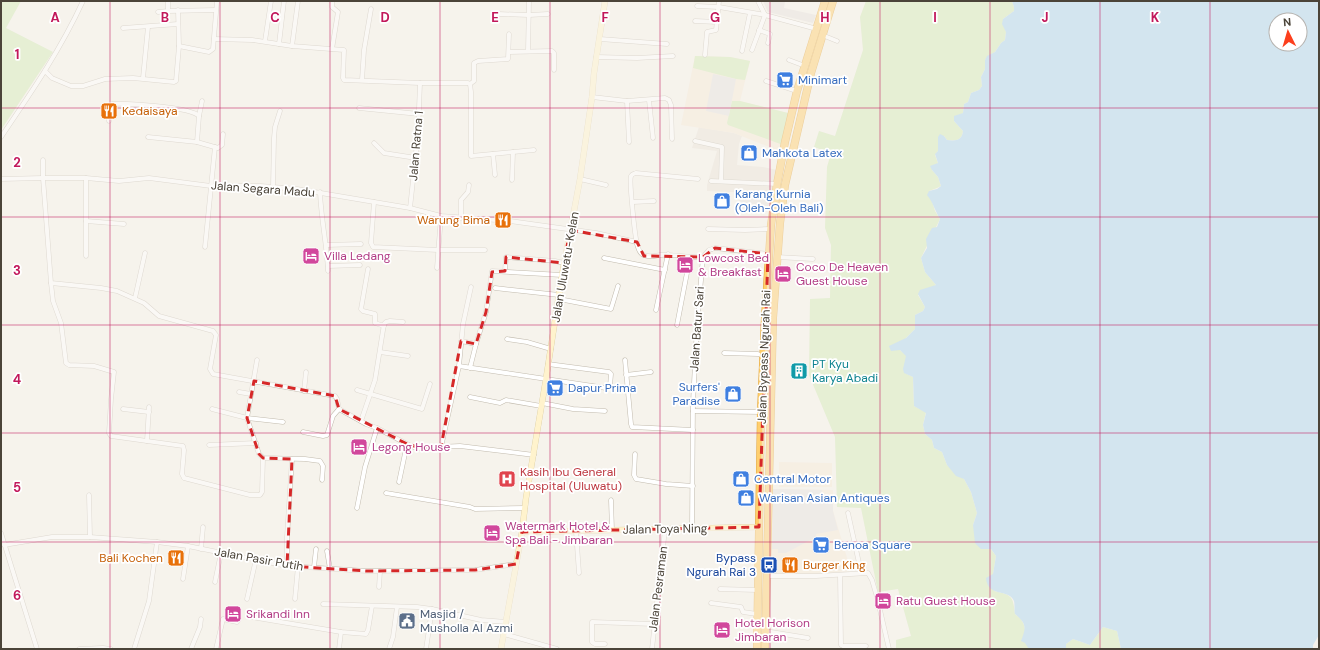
<svg xmlns="http://www.w3.org/2000/svg" width="1320" height="650" viewBox="0 0 1320 650" font-family="'DM Sans',sans-serif">
<style>
.residential{fill:#eae5da}
.commercial{fill:#f7ead8}
.industrial{fill:#e6e2dd}
.green{fill:#d2eab5}
.parking{fill:#e5e3e0}
.water{fill:#a9d4f2;fill-rule:evenodd}
.lines{fill:none;stroke-linecap:round;stroke-linejoin:round}
.street-casing{stroke:#c2bbae;stroke-width:5}
.secondary-casing{stroke:#d6c79b;stroke-width:6}
.highway-casing{stroke:#e0a43c;stroke-width:8}
.street{stroke:#fff;stroke-width:4}
.secondary{stroke:#fff3cd;stroke-width:5.5}
.highway{stroke:#ffcf6e;stroke-width:7}
.marked{fill:none;stroke:#d62828;stroke-width:3;stroke-dasharray:8 5;stroke-linejoin:round}
.grid{fill:none;stroke:#c2185b;stroke-width:1;stroke-opacity:0.55}
.labels{text-anchor:middle;dominant-baseline:central;stroke-width:3.5;stroke-linejoin:round;paint-order:stroke}
.shop-label{font-size:12px;fill:#366cbe;stroke:#fff;text-anchor:start}
.food-label{font-size:12px;fill:#c56008;stroke:#fff;text-anchor:start}
.street-label{font-size:12px;fill:#4b4439;stroke:#fff}
.hotel-label{font-size:12px;fill:#b23c85;stroke:#fff;text-anchor:start}
.culture-label{font-size:12px;fill:#0d838f;stroke:#fff;text-anchor:start}
.health-label{font-size:12px;fill:#be3a42;stroke:#fff;text-anchor:start}
.transit-label{font-size:12px;fill:#164399;stroke:#fff;text-anchor:end}
.service-label{font-size:12px;fill:#4e5e75;stroke:#fff;text-anchor:start}
.grid-label{font-size:13px;text-anchor:middle;font-weight:bold;fill:#c2185b;stroke:#fff;stroke-width:3.5;stroke-linejoin:round;paint-order:stroke}
</style>
<rect width="100%" height="100%" fill="#f6f3ec"/>
<path class="residential" d="M699 127 734 133 742 136 739 144 737 165 763 167 777 170 773 194 707 191V185L717 151 692 148Z"/>
<g class="commercial">
<path d="M695 56 730 57 750 61 740 101 788 113 782 152 734 133 681 125Z"/>
<path d="M779 462 832 463V487H779Z"/>
<path d="M773 489 833 490V511L851 571 829 573V575L771 573Z"/>
</g>
<path class="industrial" d="M763 1H785L784 8 816 15 813 23 768 12Z"/>
<g class="green">
<path d="M1 1H21L6 28 53 52 1 130Z"/>
<path d="M866 1H1012L1014 7V11L1003 19 1006 32 1005 40 1001 43 995 52 987 57 985 60V69L981 77 982 86 979 90 971 93 968 102 964 104 963 113 954 121 963 131C962 141 955 141 947 140L944 136 938 137V151L935 155 938 163 932 170 938 177 941 186 937 188 929 191 935 211 940 219 921 258 925 272 936 285 918 295 925 307 923 311 915 315V329L906 338 900 350 907 356 905 373 913 377 914 406 926 412 923 425 925 434 932 440 934 448 942 452 947 465 964 479 971 492 977 513 973 525 996 556 993 574 994 591C1012 595 1013 596 1015 614 1017 616 1021 618 1022 621 1027 628 1024 639 1029 649H896V640L911 636 898 589 878 592 861 508 837 507 835 437 809 375 810 299 830 298 831 245 825 228 827 167 831 153 814 147 819 131 835 136 863 50 860 17Z"/>
<path d="M695 56 730 57 750 61 745 80 736 79 693 68Z"/>
<path d="M732 101H740L788 113 783 145 728 125 727 123Z"/>
<path d="M1103 627 1117 631 1121 649H1066V644L1073 639 1090 645Z"/>
</g>
<g class="parking">
<path d="M713 74 736 79 729 116 706 111Z"/>
<path d="M741 193 773 194 766 212 737 210Z"/>
<path d="M773 489 822 490 821 499H833V511L838 530 816 534V537L786 553H778V549H772Z"/>
</g>
<path class="water" d="M1012 1H1319V635L1313 645V649H1121L1117 631 1103 627 1090 645 1073 639 1066 644V649H1029L1025 643 1021 641C1026 628 1027 624 1015 614 1014 611 1015 605 1014 601 1008 588 988 598 986 578L993 574 996 556 991 549H981L975 543 973 525 977 513 971 492 964 479 956 476 947 465 942 452 934 448 932 440 925 434 923 425 926 413 914 406 913 377 904 373 903 369 906 356 900 350 891 351 889 346 906 338 915 329V315L923 311 925 307 918 294 920 290 936 285 925 272 921 258 927 248 926 239 932 228 937 227 940 219C935 211 933 202 927 195L929 191 937 189 941 186 938 177 932 170 930 166 938 163 935 154 938 151V137L940 134 944 136 947 140C955 141 962 141 963 131L954 121V116L963 113 964 104 968 102 971 93 979 90 982 86 981 77 985 69V60L987 56 995 52 1001 43 1005 40 1006 32 1002 24 1003 19 1014 11V7ZM1276 20H1300V44H1276Z"/>
<g class="lines">
<g class="street-casing">
<g id="street">
<path d="M697 6 719 7 765 15 817 29"/>
<path d="M168 11 216 10"/>
<path d="M158 12 168 11V1"/>
<path d="M498 14 529 15 548 14"/>
<path d="M695 21 717 22"/>
<path d="M123 28 178 24"/>
<path d="M759 30 770 34 768 43"/>
<path d="M822 35 837 41"/>
<path d="M214 39 252 40 292 46 344 50 343 78 344 80 420 83H468L470 84 471 92V156L534 150"/>
<path d="M600 39 667 44"/>
<path d="M265 41 271 1"/>
<path d="M279 44 284 1"/>
<path d="M179 46 209 52 213 49 217 1"/>
<path d="M292 46 298 1"/>
<path d="M332 49 338 12 332 7V1"/>
<path d="M752 50 765 15 758 1"/>
<path d="M528 51 529 1"/>
<path d="M742 51 750 13"/>
<path d="M509 52 552 51 554 53V70"/>
<path d="M705 55 707 32 716 30 719 1"/>
<path d="M596 57 637 58 673 56"/>
<path d="M789 60 805 66"/>
<path d="M45 71 52 78 71 86H83L105 79 133 78 174 82 176 81 179 46 178 10"/>
<path d="M143 78 148 27"/>
<path d="M362 80 364 50 371 9"/>
<path d="M766 81 797 91"/>
<path d="M470 84 474 81V63L478 61 508 59 509 34"/>
<path d="M592 97 627 101 665 98 669 100 671 105 672 139"/>
<path d="M649 100 653 138"/>
<path d="M627 101 629 142"/>
<path d="M359 108 419 114"/>
<path d="M199 116 202 101"/>
<path d="M109 121V106L112 104C126 103 191 107 199 116L197 142"/>
<path d="M1 137C31 93 61 49 83 1"/>
<path d="M148 137 197 142 218 148 222 145 223 134"/>
<path d="M695 141 722 147 721 181"/>
<path d="M374 143 384 153 416 158"/>
<path d="M493 154 495 175"/>
<path d="M43 160V178L51 283 101 288 117 291 144 303 159 316 213 331 216 335 210 369 213 374 335 396 337 399 339 409"/>
<path d="M86 178V256"/>
<path d="M1 179 43 178H86L119 181 149 178 211 186H261L297 189 410 208 441 216 510 221 596 233 637 242"/>
<path d="M580 179 606 185"/>
<path d="M698 179 636 173C633 174 632 174 631 176 629 182 635 236 637 244 638 247 639 252 642 254 647 258 655 256 660 255 674 254 688 258 703 257"/>
<path d="M512 180 513 152"/>
<path d="M711 181 777 184"/>
<path d="M273 187 274 138 275 127 280 111"/>
<path d="M320 192C321 219 327 245 328 271"/>
<path d="M374 202 371 243 373 247 438 250H485"/>
<path d="M633 202 654 201"/>
<path d="M410 208 418 134 420 83"/>
<path d="M461 218V200L468 192 469 185"/>
<path d="M86 221 124 224"/>
<path d="M708 229 745 230 770 229"/>
<path d="M326 245 361 244"/>
<path d="M205 247 215 147"/>
<path d="M777 257 813 259"/>
<path d="M604 258 665 270"/>
<path d="M328 266 360 265"/>
<path d="M437 268 441 216"/>
<path d="M368 269 361 309 363 311 375 314V323L384 326"/>
<path d="M505 271 506 257 555 261 564 263"/>
<path d="M51 283 53 301 61 323 66 363 69 365 94 366 114 372 111 399 109 433 111 436 183 446 184 450 182 474 184 478 250 495H260L262 492 263 458"/>
<path d="M495 288 559 295"/>
<path d="M135 298 145 253"/>
<path d="M559 299 611 309 618 286"/>
<path d="M656 310 668 254"/>
<path d="M677 325 690 257"/>
<path d="M507 339 527 342 551 349"/>
<path d="M461 341 476 344"/>
<path d="M380 352 408 356"/>
<path d="M724 353 758 354 763 356"/>
<path d="M257 360 247 418 259 454 263 458 305 459 320 461 323 466 322 480"/>
<path d="M625 360 631 424 632 427 693 430"/>
<path d="M459 366 606 388 610 386 611 374 609 372 548 364"/>
<path d="M470 368 476 344 486 312 492 271 562 275"/>
<path d="M626 375 651 372"/>
<path d="M357 390 422 409 430 384"/>
<path d="M304 391 306 372"/>
<path d="M239 392 251 394"/>
<path d="M470 397 500 403 506 400 541 406"/>
<path d="M542 403 573 409 605 411"/>
<path d="M123 409 149 412"/>
<path d="M212 409 247 418 283 422"/>
<path d="M693 411 761 412"/>
<path d="M361 421 375 380 384 324 386 322 390 321 403 322"/>
<path d="M303 432 323 436 327 435 333 416 339 409 366 424 377 428 407 444 416 448 460 446 534 455"/>
<path d="M147 441 149 407"/>
<path d="M209 445 256 443"/>
<path d="M441 447 459 366 463 324 471 287"/>
<path d="M635 454 634 475 636 479 666 484 693 486"/>
<path d="M399 482 407 444"/>
<path d="M386 493 470 507 475 509 525 508"/>
<path d="M89 495 90 537"/>
<path d="M611 500 612 530"/>
<path d="M357 508 365 467 377 428"/>
<path d="M848 513 861 572"/>
<path d="M692 529 693 402 697 326 703 257 709 250 715 248 768 254"/>
<path d="M576 531 579 573"/>
<path d="M1 533 37 649"/>
<path d="M4 545 52 537H90L157 542 188 546 287 566 367 571 475 570 516 564"/>
<path d="M201 549 203 527"/>
<path d="M327 551 330 569"/>
<path d="M287 566V537L292 459"/>
<path d="M314 567 316 549"/>
<path d="M840 575 841 645 843 646H866"/>
<path d="M766 576H816L868 573 872 580 877 597 889 649"/>
<path d="M183 579 188 546"/>
<path d="M215 582 221 553"/>
<path d="M379 587 380 571"/>
<path d="M720 589 757 590"/>
<path d="M247 599 256 559"/>
<path d="M295 599 298 566"/>
<path d="M711 603 741 607 743 612 757 614"/>
<path d="M323 604 417 607 432 609 481 620 506 622"/>
<path d="M251 617 341 632 366 634 368 630 372 606"/>
<path d="M765 631 808 638"/>
<path d="M504 634 557 649"/>
<path d="M605 644H595L592 642V622L654 624"/>
<path d="M79 649 103 648 111 649"/>
<path d="M134 649 149 601 157 542"/>
<path d="M191 649 200 627 201 619"/>
<path d="M216 649 223 619 237 622"/>
<path d="M339 649 341 632"/>
<path d="M389 649 393 637 397 607"/>
<path d="M426 649 432 609"/>
<path d="M652 649 665 529"/>
</g>
</g>
<g class="secondary-casing">
<g id="secondary">
<path d="M522 532 759 527"/>
<path d="M501 649 522 532 526 498 546 379 562 275 580 179 592 97 594 73 605 1"/>
</g>
</g>
<g class="highway-casing">
<g id="highway">
<path d="M757 649 761 412 765 318 771 225 777 184 785 142 797 91 825 1"/>
<path d="M765 649 773 318 780 223 785 185 811 73 833 1"/>
</g>
</g>
<use href="#street" class="street"/>
<use href="#secondary" class="secondary"/>
<use href="#highway" class="highway"/>
</g>
<path d="M0 0H1320V650H0ZM570 230 637 242 644 256 703 257 715 248 768 254 759 527 522 532 516 564 475 570 367 571 287 566 292 459 263 458 259 454 247 418 254 381 335 396 339 409 407 444 421 448 441 447 461 341 476 344 486 312 492 272 505 271 506 257 564 263Z" fill="#f6f3ec" fill-opacity=".55" fill-rule="evenodd"/>
<path class="marked" d="M570 230 637 242 644 256 703 257 715 248 768 254 759 527 522 532 516 564 475 570 367 571 287 566 292 459 263 458 259 454 247 418 254 381 335 396 339 409 407 444 421 448 441 447 461 341 476 344 486 312 492 272 505 271 506 257 564 263Z"/>
<path class="grid" d="M110 1V649M220 1V649M330 1V649M440 1V649M550 1V649M660 1V649M770 1V649M880 1V649M990 1V649M1100 1V649M1210 1V649M1 108H1319M1 217H1319M1 325H1319M1 433H1319M1 542H1319"/>
<defs>
<g id="supermarket-square" transform="scale(0.9)"><rect x="-9" y="-9" width="18" height="18" rx="4" fill="#3f7fe0" stroke="#fff"/><path d="M-6-5.5h2.5l.6 2H6L4.5 2H-2.5L-4.4-4H-6ZM-1.5 3.2a1.3 1.3 0 1 0 .1 0ZM3 3.2a1.3 1.3 0 1 0 .1 0Z" fill="#fff"/></g>
<g id="restaurant-square" transform="scale(0.9)"><rect x="-9" y="-9" width="18" height="18" rx="4" fill="#e8710a" stroke="#fff"/><path d="M-5-6h1v4h1v-4h1v4h1v-4h1v5L-1.5 .5V6h-2V.5L-5-1ZM5-6V6H3V1.5H1.5Q1.5-4 5-6Z" fill="#fff"/></g>
<g id="shop-square" transform="scale(0.9)"><rect x="-9" y="-9" width="18" height="18" rx="4" fill="#3f7fe0" stroke="#fff"/><path d="M-5-2.5h2.3a2.7 3.5 0 0 1 5.4 0H5L5.5 6h-11ZM-1.5-2.5h3a1.5 2.3 0 0 0-3 0Z" fill="#fff"/></g>
<g id="hotel-square" transform="scale(0.9)"><rect x="-9" y="-9" width="18" height="18" rx="4" fill="#d1479c" stroke="#fff"/><path d="M-6-4.5h1.5V1H6V5H4.5V3h-9V5H-6ZM-4 0a1.8 1.8 0 1 1 3.6 0ZM.5 0V-2.5h3Q6-2.5 6 0Z" fill="#fff"/></g>
<g id="building-square" transform="scale(0.9)"><rect x="-9" y="-9" width="18" height="18" rx="4" fill="#0f9aa8" stroke="#fff"/><path d="M-4-6H4V6H1V3H-1V6H-4ZM-2.5-4.3h1.7v1.8h-1.7ZM.8-4.3h1.7v1.8H.8ZM-2.5-1h1.7V.8h-1.7ZM.8-1h1.7V.8H.8Z" fill="#fff"/></g>
<g id="hospital-square" transform="scale(0.9)"><rect x="-9" y="-9" width="18" height="18" rx="4" fill="#e0444e" stroke="#fff"/><path d="M-5-5h3v3.5h4V-5h3V5h-3V1.5h-4V5h-3Z" fill="#fff"/></g>
<g id="bus-square" transform="scale(0.9)"><rect x="-9" y="-9" width="18" height="18" rx="4" fill="#1a4fb4" stroke="#fff"/><path d="M-5-6H5V4H4V6H2V4H-2V6H-4V4H-5ZM-3.5-4V0h7V-4ZM-3.5 1.2v1.5H-2V1.2ZM2 1.2v1.5H3.5V1.2Z" fill="#fff"/></g>
<g id="civic-square" transform="scale(0.9)"><rect x="-9" y="-9" width="18" height="18" rx="4" fill="#5c6f8a" stroke="#fff"/><path d="M-.6-6.5H3V-4.5H.6V-3L4-1V1h2V6H-6V1h2V-1L-.6-3ZM-1.2 2.5V6h2.4V2.5Z" fill="#fff"/></g>
</defs>
<g fill-rule="evenodd">
<use href="#supermarket-square" x="785" y="80"/>
<use href="#restaurant-square" x="109" y="111"/>
<use href="#shop-square" x="749" y="153"/>
<use href="#shop-square" x="722" y="201"/>
<use href="#restaurant-square" x="503" y="220"/>
<use href="#hotel-square" x="311" y="256"/>
<use href="#hotel-square" x="685" y="265"/>
<use href="#hotel-square" x="783" y="274"/>
<use href="#building-square" x="799" y="371"/>
<use href="#supermarket-square" x="555" y="388"/>
<use href="#shop-square" x="733" y="394"/>
<use href="#hotel-square" x="359" y="447"/>
<use href="#hospital-square" x="507" y="479"/>
<use href="#shop-square" x="741" y="479"/>
<use href="#shop-square" x="746" y="498"/>
<use href="#hotel-square" x="492" y="533"/>
<use href="#supermarket-square" x="821" y="545"/>
<use href="#restaurant-square" x="176" y="558"/>
<use href="#bus-square" x="769" y="565"/>
<use href="#restaurant-square" x="790" y="565"/>
<use href="#hotel-square" x="883" y="601"/>
<use href="#hotel-square" x="233" y="614"/>
<use href="#civic-square" x="407" y="621"/>
<use href="#hotel-square" x="722" y="630"/>
</g>
<g class="labels">
<g class="shop-label">
<text x="798" y="80">Minimart</text>
<text x="762" y="153">Mahkota Latex</text>
<text x="735" y="194">Karang Kurnia<tspan x="735" dy="14">(Oleh-Oleh Bali)</tspan></text>
<text x="720" y="387" text-anchor="end">Surfers'<tspan x="720" dy="14">Paradise</tspan></text>
<text x="568" y="388">Dapur Prima</text>
<text x="754" y="479">Central Motor</text>
<text x="759" y="498">Warisan Asian Antiques</text>
<text x="834" y="545">Benoa Square</text>
</g>
<g class="food-label">
<text x="122" y="111">Kedaisaya</text>
<text x="490" y="220" text-anchor="end">Warung Bima</text>
<text x="163" y="558" text-anchor="end">Bali Kochen</text>
<text x="803" y="565">Burger King</text>
</g>
<g class="street-label">
<text transform="translate(416 146) rotate(-85)">Jalan Ratna 1</text>
<text transform="translate(263 189) rotate(4)">Jalan Segara Madu</text>
<text transform="translate(565 267) rotate(-80)">Jalan Uluwatu-Kelan</text>
<text transform="translate(697 329) rotate(-86)">Jalan Batur Sari</text>
<text transform="translate(764 357) rotate(-88)">Jalan Bypass Ngurah Rai</text>
<text transform="translate(665 529) rotate(-1)">Jalan Toya Ning</text>
<text transform="translate(259 559) rotate(10)">Jalan Pasir Putih</text>
<text transform="translate(658 589) rotate(-83)">Jalan Pesraman</text>
</g>
<g class="hotel-label">
<text x="324" y="256">Villa Ledang</text>
<text x="698" y="258">Lowcost Bed<tspan x="698" dy="14">&amp; Breakfast</tspan></text>
<text x="796" y="267">Coco De Heaven<tspan x="796" dy="14">Guest House</tspan></text>
<text x="372" y="447">Legong House</text>
<text x="505" y="526">Watermark Hotel &amp;<tspan x="505" dy="14">Spa Bali - Jimbaran</tspan></text>
<text x="896" y="601">Ratu Guest House</text>
<text x="246" y="614">Srikandi Inn</text>
<text x="735" y="623">Hotel Horison<tspan x="735" dy="14">Jimbaran</tspan></text>
</g>
<g class="culture-label">
<text x="812" y="364">PT Kyu<tspan x="812" dy="14">Karya Abadi</tspan></text>
</g>
<g class="health-label">
<text x="520" y="472">Kasih Ibu General<tspan x="520" dy="14">Hospital (Uluwatu)</tspan></text>
</g>
<g class="transit-label">
<text x="756" y="558">Bypass<tspan x="756" dy="14">Ngurah Rai 3</tspan></text>
</g>
<g class="service-label">
<text x="420" y="614">Masjid /<tspan x="420" dy="14">Musholla Al Azmi</tspan></text>
</g>
</g>
<g class="grid-label">
<text x="55" y="22">A</text>
<text x="165" y="22">B</text>
<text x="275" y="22">C</text>
<text x="385" y="22">D</text>
<text x="495" y="22">E</text>
<text x="605" y="22">F</text>
<text x="715" y="22">G</text>
<text x="825" y="22">H</text>
<text x="935" y="22">I</text>
<text x="1045" y="22">J</text>
<text x="1155" y="22">K</text>
<text x="17" y="59">1</text>
<text x="17" y="167">2</text>
<text x="17" y="275">3</text>
<text x="17" y="384">4</text>
<text x="17" y="492">5</text>
<text x="17" y="600">6</text>
</g>
<rect width="1320" height="650" fill="none" stroke="#4b4439" stroke-width="4"/>
<g transform="translate(1288 32) rotate(355)"><circle r="19" fill="#ffffff" stroke="#b7b4b0"/>
<path d="M0-3L7 15L0 10L-7 15Z" fill="#fc3f1d"/>
<text y="-6" font-size="11" font-weight="bold" text-anchor="middle" fill="#4b4439">N</text>
</g>
</svg>
